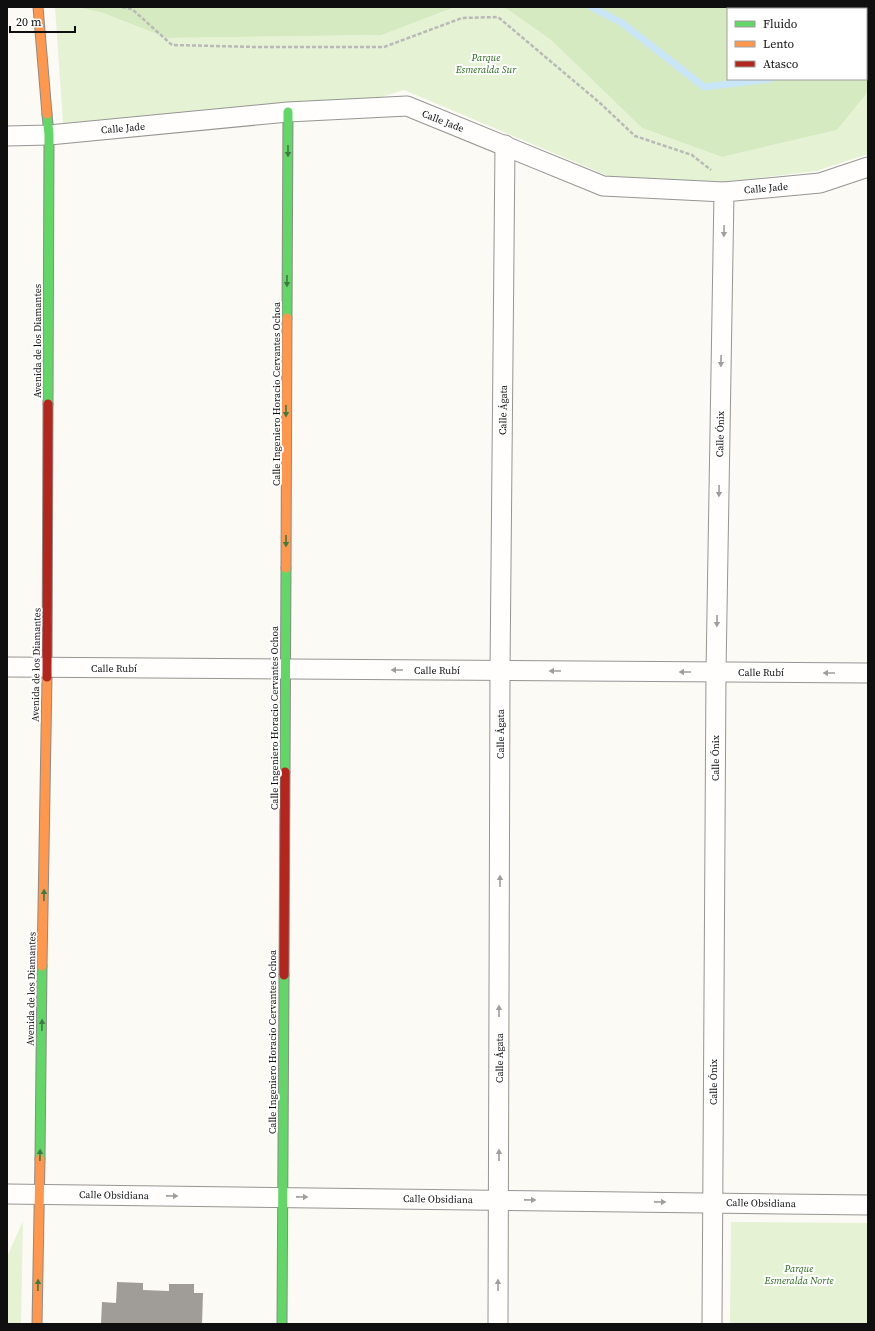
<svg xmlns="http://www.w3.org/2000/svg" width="875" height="1331" viewBox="0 0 875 1331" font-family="'Source Serif 4',serif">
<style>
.green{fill:#e5f2d4}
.forest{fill:#d6eac1}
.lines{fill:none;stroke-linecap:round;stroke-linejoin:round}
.stream{stroke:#c9e6f8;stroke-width:7}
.building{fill:#a09d99}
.street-casing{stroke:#969592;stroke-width:21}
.fast-casing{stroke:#8c8b89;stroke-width:11}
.slow-casing{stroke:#8c8b89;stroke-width:11}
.jam-casing{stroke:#8c8b89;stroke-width:11}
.path{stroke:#b9b9b8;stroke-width:2.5;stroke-dasharray:4 2;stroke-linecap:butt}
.street{stroke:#fffefd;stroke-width:19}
.fast{stroke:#63d668;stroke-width:9}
.slow{stroke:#ff974d;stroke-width:9}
.jam{stroke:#b3261e;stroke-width:9}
.oneway{fill:#3d7c40}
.oneway2{fill:#9f9e9e}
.labels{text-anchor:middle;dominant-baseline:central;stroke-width:4;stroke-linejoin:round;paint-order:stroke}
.park-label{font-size:10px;font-style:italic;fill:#2b6a1c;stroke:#fff}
.street-label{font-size:10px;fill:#0f0f0f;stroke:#fff}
</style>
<rect width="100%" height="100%" fill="#fcfaf4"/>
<g class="green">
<path d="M55 7H77L103 13 167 38 382 35 455 7H504L551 40 642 128 722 157 837 130 868 92V154L816 171 724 182 608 176 404 90 381 97 63 123Z"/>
<path d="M23 1221 21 1324H7V1257Z"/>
<path d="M731 1222 868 1223V1324H730Z"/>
</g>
<g class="forest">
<path d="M77 7H455L382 35 167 38 103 13Z"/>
<path d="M504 7H770L772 9H728V79H866V9H850L851 7H868V92L837 130 722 157 642 128 551 40Z"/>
</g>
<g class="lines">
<g class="stream">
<path d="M591 7 622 23 704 87 770 79"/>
<path d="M866 30 868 29"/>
</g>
</g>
<path class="building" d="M117 1282 143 1283V1290L169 1291V1284H194V1293H203L202 1324H101L102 1302 116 1303Z"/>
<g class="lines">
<g class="street-casing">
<g id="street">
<path d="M7 136 49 135 288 112 407 106 603 186 724 192 820 183 868 167"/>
<path d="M7 667 868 673"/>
<path d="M7 1194 868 1205"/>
<path d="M498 1324 500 671 505 145"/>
<path d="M712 1324 716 672 724 192"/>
</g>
</g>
<g class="fast-casing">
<g id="fast">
<path d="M47 114 49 135 48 404"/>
<path d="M287 318 288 112"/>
<path d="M285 772 286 568"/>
<path d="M40 1159 42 966"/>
<path d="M282 1324 284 975"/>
</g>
</g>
<g class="slow-casing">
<g id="slow">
<path d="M38 7 47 114"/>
<path d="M286 568 287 318"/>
<path d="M42 966 47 677"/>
<path d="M37 1324 40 1159"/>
</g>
</g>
<g class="jam-casing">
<g id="jam">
<path d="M47 677 48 404"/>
<path d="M284 975 285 772"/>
</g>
</g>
<g class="path">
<path d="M122 7 132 9 172 45 256 47H384L462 18 498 17 600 103 635 136 692 155 711 170"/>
<path d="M798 9 800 7"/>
</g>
<use href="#street" class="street"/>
<use href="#fast" class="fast"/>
<use href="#slow" class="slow"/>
<use href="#jam" class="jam"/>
</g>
<defs><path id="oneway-solid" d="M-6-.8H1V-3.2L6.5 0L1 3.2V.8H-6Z"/></defs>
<g class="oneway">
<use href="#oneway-solid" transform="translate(288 151) rotate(90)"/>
<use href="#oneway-solid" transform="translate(287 281) rotate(90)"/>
<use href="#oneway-solid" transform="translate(286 411) rotate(90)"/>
<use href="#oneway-solid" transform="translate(286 541) rotate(90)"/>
<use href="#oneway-solid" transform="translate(44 895) rotate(-89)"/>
<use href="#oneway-solid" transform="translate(42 1025) rotate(-89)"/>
<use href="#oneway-solid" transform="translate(40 1155) rotate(-89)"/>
<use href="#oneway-solid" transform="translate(38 1285) rotate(-89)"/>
</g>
<g class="oneway2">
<use href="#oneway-solid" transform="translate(724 231) rotate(91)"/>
<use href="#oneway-solid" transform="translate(721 361) rotate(91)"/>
<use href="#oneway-solid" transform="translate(719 491) rotate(91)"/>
<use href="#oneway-solid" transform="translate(717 621) rotate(91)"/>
<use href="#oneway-solid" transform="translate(397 670) rotate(-180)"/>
<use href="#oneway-solid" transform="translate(555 671) rotate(-180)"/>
<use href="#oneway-solid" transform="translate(685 672) rotate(-180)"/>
<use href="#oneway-solid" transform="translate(829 673) rotate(-180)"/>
<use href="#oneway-solid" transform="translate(500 881) rotate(-90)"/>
<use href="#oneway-solid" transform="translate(499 1011) rotate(-90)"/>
<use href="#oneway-solid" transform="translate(499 1155) rotate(-90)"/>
<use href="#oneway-solid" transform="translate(172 1196) rotate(1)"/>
<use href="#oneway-solid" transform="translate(302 1197) rotate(1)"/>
<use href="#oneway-solid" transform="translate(530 1200) rotate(1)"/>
<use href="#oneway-solid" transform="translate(660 1202) rotate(1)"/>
<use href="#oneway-solid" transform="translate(498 1285) rotate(-90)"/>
</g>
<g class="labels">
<g class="park-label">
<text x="486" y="57">Parque<tspan x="486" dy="12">Esmeralda Sur</tspan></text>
<text x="799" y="1268">Parque<tspan x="799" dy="12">Esmeralda Norte</tspan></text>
</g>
<g class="street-label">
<text transform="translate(443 121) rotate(21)">Calle Jade</text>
<text transform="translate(123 128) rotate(-5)">Calle Jade</text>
<text transform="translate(766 188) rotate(-5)">Calle Jade</text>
<text transform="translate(37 341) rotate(-90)">Avenida de los Diamantes</text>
<text transform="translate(276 394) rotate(-90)">Calle Ingeniero Horacio Cervantes Ochoa</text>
<text transform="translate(503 410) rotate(-89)">Calle Ágata</text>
<text transform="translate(720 434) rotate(-89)">Calle Ónix</text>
<text transform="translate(36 665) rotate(-89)">Avenida de los Diamantes</text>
<text x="114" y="668">Calle Rubí</text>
<text x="437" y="670">Calle Rubí</text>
<text x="761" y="672">Calle Rubí</text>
<text transform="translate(274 718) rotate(-90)">Calle Ingeniero Horacio Cervantes Ochoa</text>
<text transform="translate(500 734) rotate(-90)">Calle Ágata</text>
<text transform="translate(715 758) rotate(-90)">Calle Ónix</text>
<text transform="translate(31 989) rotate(-89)">Avenida de los Diamantes</text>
<text transform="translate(272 1042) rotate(-90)">Calle Ingeniero Horacio Cervantes Ochoa</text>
<text transform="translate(499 1058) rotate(-90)">Calle Ágata</text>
<text transform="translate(713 1082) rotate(-90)">Calle Ónix</text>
<text transform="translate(114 1195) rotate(1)">Calle Obsidiana</text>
<text transform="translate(438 1199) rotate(1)">Calle Obsidiana</text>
<text transform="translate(761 1203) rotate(1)">Calle Obsidiana</text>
</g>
</g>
<rect width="875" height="1331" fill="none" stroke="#0f0f0f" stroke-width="16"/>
<rect x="727" y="8" width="140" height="72" fill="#ffffff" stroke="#9f9f9f"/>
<rect x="735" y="21" width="20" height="6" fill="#63d668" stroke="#9f9f9f"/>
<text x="763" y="28" font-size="12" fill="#0f0f0f">Fluido</text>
<rect x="735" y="41" width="20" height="6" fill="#ff974d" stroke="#9f9f9f"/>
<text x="763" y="48" font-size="12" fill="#0f0f0f">Lento</text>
<rect x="735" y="61" width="20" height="6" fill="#b3261e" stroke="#9f9f9f"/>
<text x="763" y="68" font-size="12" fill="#0f0f0f">Atasco</text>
<path d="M10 26v6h65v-6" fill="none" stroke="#0f0f0f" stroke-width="2"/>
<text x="16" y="26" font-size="12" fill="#0f0f0f" stroke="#ffffff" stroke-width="3" paint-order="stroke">20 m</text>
</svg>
